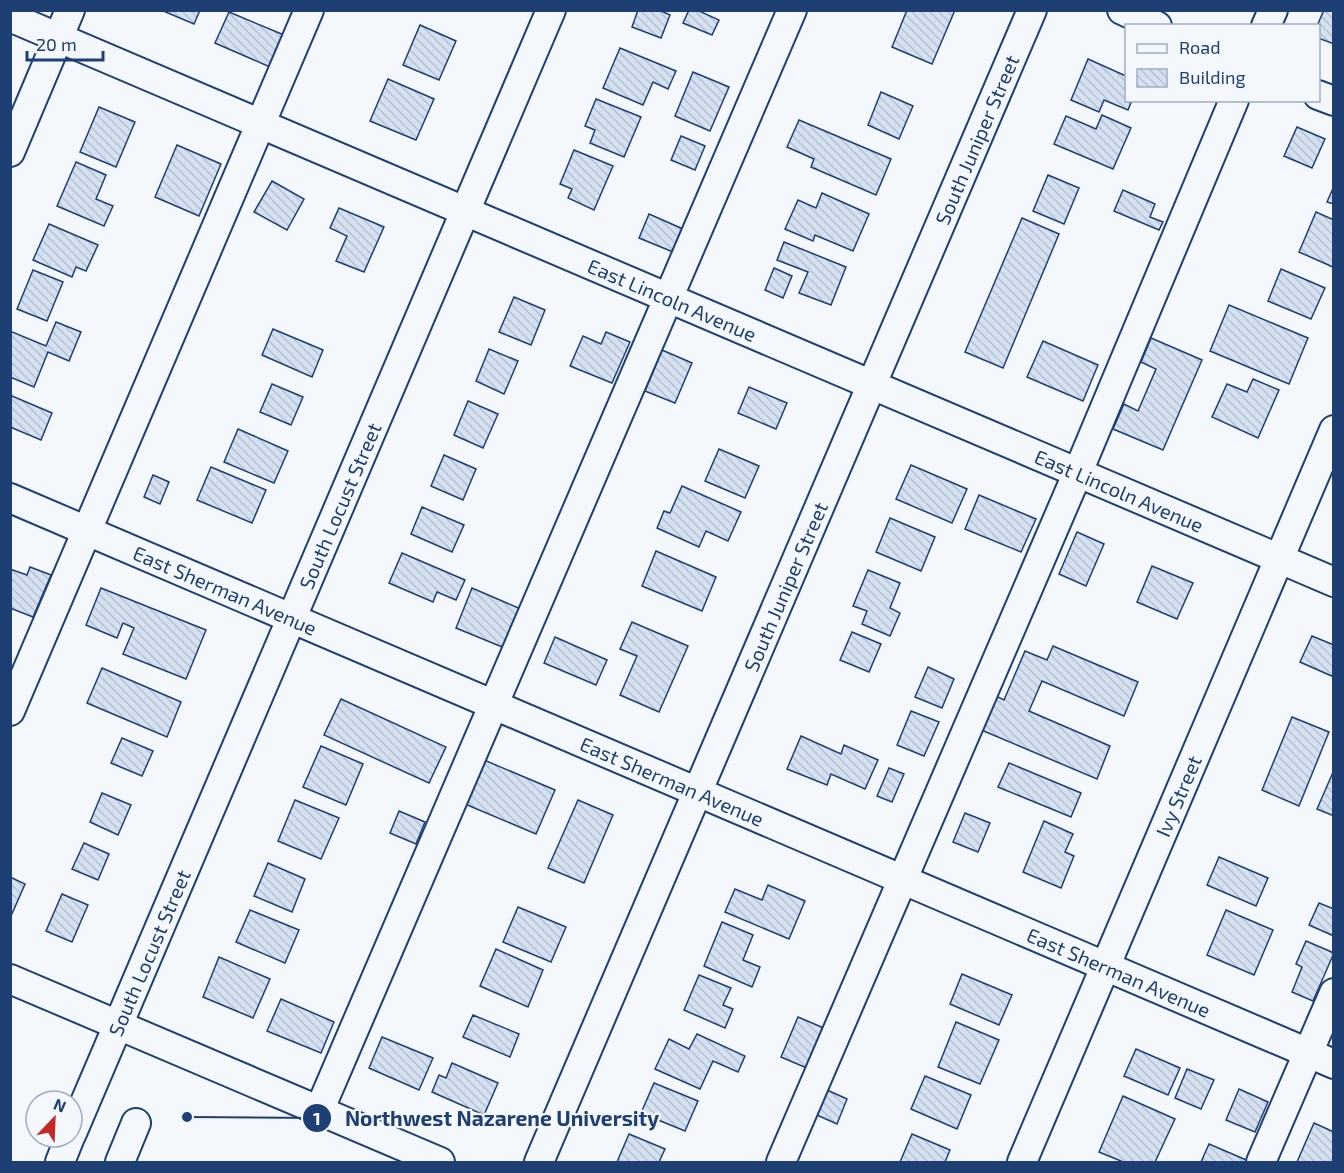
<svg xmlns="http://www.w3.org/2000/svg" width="1344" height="1173" viewBox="0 0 1344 1173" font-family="'Exo 2',sans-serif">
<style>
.building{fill:url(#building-back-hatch);stroke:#1d3f73;stroke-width:1.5}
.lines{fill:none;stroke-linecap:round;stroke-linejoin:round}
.minor-casing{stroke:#1d3f73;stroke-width:32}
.minor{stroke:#f4f7fb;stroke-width:28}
.labels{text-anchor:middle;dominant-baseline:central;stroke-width:4.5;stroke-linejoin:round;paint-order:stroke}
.street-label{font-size:20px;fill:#1d3f73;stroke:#f4f7fb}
.leader{fill:none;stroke:#1d3f73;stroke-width:2}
.callout-dot{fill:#1d3f73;stroke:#f4f7fb;stroke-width:2}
.mark-label{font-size:18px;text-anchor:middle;font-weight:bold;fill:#fff}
.callout-label{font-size:21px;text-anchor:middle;font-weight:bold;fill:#1d3f73;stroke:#f4f7fb;stroke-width:4.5;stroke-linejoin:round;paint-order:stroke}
</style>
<defs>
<pattern id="building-back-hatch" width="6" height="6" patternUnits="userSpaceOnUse" patternTransform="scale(1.5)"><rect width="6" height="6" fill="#d5e0f0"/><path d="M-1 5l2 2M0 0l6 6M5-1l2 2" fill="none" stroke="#b6c1d1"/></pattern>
</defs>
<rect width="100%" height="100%" fill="#f4f7fb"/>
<g class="building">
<path d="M161 10H200L194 24Z"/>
<path d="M638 10H659L670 15 661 38 632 27Z"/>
<path d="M689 10H697L719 20 712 35 683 23Z"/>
<path d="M907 10H955L932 64 892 47Z"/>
<path d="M1324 10H1334V44L1318 38V26H1317Z"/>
<path d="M229 12 284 35 270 67 215 43Z"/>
<path d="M420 25 456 41 439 80 403 65Z"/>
<path d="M620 48 676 71 668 89 653 82 643 105 603 88Z"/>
<path d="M1088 59 1126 76V100H1132L1128 110 1104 100 1099 112 1071 100Z"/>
<path d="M693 72 729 87 710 131 675 116Z"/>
<path d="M388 79 434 99 416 140 370 121Z"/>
<path d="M881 92 913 106 899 139 868 125Z"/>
<path d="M596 99 641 117 624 157 590 143 595 130 585 126Z"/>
<path d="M99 107 135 122 116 167 80 152Z"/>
<path d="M1102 115 1131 128 1113 169 1054 144 1066 116 1096 129Z"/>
<path d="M799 120 891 159 876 195 811 167 814 159 787 147Z"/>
<path d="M1297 127 1325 139 1312 168 1284 156Z"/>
<path d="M681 136 705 146 695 170 671 160Z"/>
<path d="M177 145 221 164 199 216 155 197Z"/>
<path d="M574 150 613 166 594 210 568 198 572 189 560 184Z"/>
<path d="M76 162 106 175 96 199 113 206 104 226 57 206Z"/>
<path d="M1048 175 1079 188 1064 224 1033 211Z"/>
<path d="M272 181 304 199 287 230 254 212Z"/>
<path d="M1334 186V204L1327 202Z"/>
<path d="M1123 190 1155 204 1150 217 1163 222 1159 230 1114 211Z"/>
<path d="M822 193 869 214 853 251 815 235 813 241 785 229 798 200 816 208Z"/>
<path d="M339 208 384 227 364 272 336 261 347 236 330 228Z"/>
<path d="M1316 212 1334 220 1333 267 1299 252Z"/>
<path d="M649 214 683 229 673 252 639 238Z"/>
<path d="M1022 218 1059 234 1003 368 965 352Z"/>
<path d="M49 224 98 245 86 271 76 267 72 277 33 260Z"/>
<path d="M784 242 846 267 831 305 799 293 808 272 777 260Z"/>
<path d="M774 268 792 276 783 298 765 290Z"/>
<path d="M1281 269 1325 288 1311 319 1268 301Z"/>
<path d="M33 270 63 282 47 321 17 309Z"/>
<path d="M514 297 545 310 531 345 499 332Z"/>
<path d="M1229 305 1308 338 1289 384 1210 351Z"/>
<path d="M56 322 81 332 69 361 48 352 34 387 10 377V331L46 346Z"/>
<path d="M273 329 323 350 312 377 262 355Z"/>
<path d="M606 332 630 342 612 383 570 366 583 336 601 344Z"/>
<path d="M1151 338 1202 360 1163 450 1113 429 1124 404 1138 411 1156 369 1141 362Z"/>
<path d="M1043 341 1098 365 1083 401 1027 377Z"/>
<path d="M489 349 518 361 504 394 476 381Z"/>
<path d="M662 350 692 363 675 403 645 391Z"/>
<path d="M1253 379 1279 390 1258 438 1212 417 1227 384 1247 392Z"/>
<path d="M272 384 303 397 291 425 260 412Z"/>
<path d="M749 387 787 403 776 429 738 413Z"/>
<path d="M12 396 52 413 41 440 10 427V399Z"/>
<path d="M468 401 498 414 483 448 454 435Z"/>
<path d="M238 429 288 451 274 483 224 462Z"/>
<path d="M719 449 759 466 745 498 705 481Z"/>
<path d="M444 455 476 469 463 500 431 486Z"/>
<path d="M911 465 967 489 952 523 896 499Z"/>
<path d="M211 467 266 490 252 523 197 500Z"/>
<path d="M153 475 169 482 160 504 144 497Z"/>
<path d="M682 486 741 512 728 541 706 531 699 547 657 528 664 511 670 513Z"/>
<path d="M979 495 1036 519 1021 552 965 529Z"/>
<path d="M422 507 464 525 452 552 411 534Z"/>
<path d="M890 518 935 537 921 571 876 552Z"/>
<path d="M1077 532 1104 544 1086 586 1059 574Z"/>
<path d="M656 551 716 577 702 611 642 586Z"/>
<path d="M402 553 465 580 456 600 437 592 433 602 389 583Z"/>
<path d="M1152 566 1193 583 1177 619 1137 602Z"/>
<path d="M30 567 51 575 33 617 10 608V569L27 575Z"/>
<path d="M868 570 900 583 890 608 900 613 890 636 862 624 867 611 853 606Z"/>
<path d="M101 588 206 630 186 679 123 654 134 628 123 623 117 638 86 625Z"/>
<path d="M472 588 523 610 507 649 456 628Z"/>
<path d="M632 622 688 646 659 712 620 695 637 656 620 649Z"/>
<path d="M852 632 881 644 869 672 840 660Z"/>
<path d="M1312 636 1334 645V677L1300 662Z"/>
<path d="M555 637 607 660 596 685 544 663Z"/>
<path d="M1053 646 1138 682 1124 716 1042 681 1029 711 1110 746 1097 779 979 729 994 695 1004 700 1025 651 1047 660Z"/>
<path d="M928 667 954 679 942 708 915 697Z"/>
<path d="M102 668 181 702 167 737 87 703Z"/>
<path d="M341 699 446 747 429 783 324 735Z"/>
<path d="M911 711 939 722 924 756 897 745Z"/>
<path d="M1292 717 1329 732 1299 806 1262 790Z"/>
<path d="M801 736 841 754 844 745 878 760 865 789 831 774 827 785 787 769Z"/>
<path d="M122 738 153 751 142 776 111 763Z"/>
<path d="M321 746 363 764 346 805 303 787Z"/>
<path d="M484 760 555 790 536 834 465 804Z"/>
<path d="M1009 763 1081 793 1071 817 998 787Z"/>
<path d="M889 768 904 774 892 802 877 796Z"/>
<path d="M1334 770V816L1317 809Z"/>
<path d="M102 793 131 805 118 835 90 822Z"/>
<path d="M295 800 339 818 321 859 278 841Z"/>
<path d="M578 800 613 815 584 883 548 868Z"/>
<path d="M399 811 425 822 416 844 390 833Z"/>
<path d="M965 813 990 823 978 852 953 842Z"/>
<path d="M1044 821 1073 834 1065 852 1074 856 1061 888 1023 872Z"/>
<path d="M84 843 109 854 98 880 72 869Z"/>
<path d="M1219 857 1268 878 1256 906 1207 885Z"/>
<path d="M268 863 305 879 292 912 254 896Z"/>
<path d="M10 877 25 884 11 916H10Z"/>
<path d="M768 885 805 901 789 939 725 912 735 889 762 900Z"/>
<path d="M62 894 88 905 72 942 46 931Z"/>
<path d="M1319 903 1334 909V936L1309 925Z"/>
<path d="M518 907 566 927 551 962 503 942Z"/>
<path d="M250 910 299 930 285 963 236 942Z"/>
<path d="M1226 910 1273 930 1254 975 1207 955Z"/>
<path d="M722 922 753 935 743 960 760 967 752 987 704 966Z"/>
<path d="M1306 941 1334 953 1313 1001 1292 992 1302 967 1296 964Z"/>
<path d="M496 949 543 970 528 1007 480 986Z"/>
<path d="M219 957 270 979 253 1018 203 997Z"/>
<path d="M962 974 1012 995 999 1025 950 1004Z"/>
<path d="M699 975 731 988 723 1005 733 1009 725 1028 684 1010Z"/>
<path d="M281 999 334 1022 321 1053 267 1031Z"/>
<path d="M473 1015 519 1034 510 1057 463 1037Z"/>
<path d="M798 1017 826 1029 809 1069 781 1057Z"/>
<path d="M956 1022 999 1040 980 1084 938 1067Z"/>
<path d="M697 1034 745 1056 738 1072 713 1061 700 1089 655 1069 669 1039 689 1049Z"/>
<path d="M382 1037 433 1058 419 1090 369 1068Z"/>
<path d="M1136 1049 1180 1068 1168 1095 1124 1076Z"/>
<path d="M452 1063 498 1083 484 1115 432 1092 439 1075 446 1078Z"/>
<path d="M1187 1069 1214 1080 1201 1109 1175 1098Z"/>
<path d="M925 1076 971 1095 957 1129 911 1109Z"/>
<path d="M654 1083 698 1101 685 1131 641 1113Z"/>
<path d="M1239 1089 1268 1102 1255 1132 1226 1120Z"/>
<path d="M827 1090 847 1099 837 1124 817 1115Z"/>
<path d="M1123 1096 1175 1119 1155 1162H1120L1121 1161 1099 1152Z"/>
<path d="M1314 1123 1334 1132V1162H1297Z"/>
<path d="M629 1134 665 1149 659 1162H617Z"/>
<path d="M912 1134 950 1150 945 1162H900Z"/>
<path d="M1209 1144 1251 1162H1201Z"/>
</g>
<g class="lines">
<g class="minor-casing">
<g id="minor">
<path d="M1122 10 1157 26"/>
<path id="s1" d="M10 17 1334 582"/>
<path d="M1266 26 1273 10"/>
<path d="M1318 95 1334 101"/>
<path d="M10 152 70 10"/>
<path id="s2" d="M10 498 1334 1064"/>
<path d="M10 711 309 10"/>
<path d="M10 979 440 1162"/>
<path d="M319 1111 792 10"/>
<path id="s3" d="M72 1133 551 10"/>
<path d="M60 1162 70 1137"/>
<path d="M120 1162 136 1123"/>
<path id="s4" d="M539 1162 1032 10"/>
<path d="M781 1162 1078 472 1234 100"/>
<path id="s5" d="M1022 1162 1334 430"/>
<path d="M1261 1162 1334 993"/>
</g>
</g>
<use href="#minor" class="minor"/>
</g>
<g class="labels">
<g class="street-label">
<text stroke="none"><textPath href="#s4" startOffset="1112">South Juniper Street</textPath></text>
<text stroke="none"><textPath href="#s1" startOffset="720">East Lincoln Avenue</textPath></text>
<text stroke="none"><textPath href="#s1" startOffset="1206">East Lincoln Avenue</textPath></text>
<text stroke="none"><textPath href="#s3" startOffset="682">South Locust Street</textPath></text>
<text stroke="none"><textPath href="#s4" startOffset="626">South Juniper Street</textPath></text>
<text stroke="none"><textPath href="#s2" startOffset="234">East Sherman Avenue</textPath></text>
<text stroke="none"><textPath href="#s2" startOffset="720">East Sherman Avenue</textPath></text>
<text stroke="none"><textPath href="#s5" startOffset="398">Ivy Street</textPath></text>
<text stroke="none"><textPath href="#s3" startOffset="196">South Locust Street</textPath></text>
<text stroke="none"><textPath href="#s2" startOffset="1206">East Sherman Avenue</textPath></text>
</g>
</g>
<path class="leader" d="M187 1117L317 1118"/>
<g class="callout-dot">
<circle cx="187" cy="1117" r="6"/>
<circle cx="317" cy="1118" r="15"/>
</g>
<g class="mark-label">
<text x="317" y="1125">1</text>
</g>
<g class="callout-label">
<text x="502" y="1126">Northwest Nazarene University</text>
</g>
<rect width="1344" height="1173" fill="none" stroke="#1d3f73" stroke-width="24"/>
<rect x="1125" y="24" width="195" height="78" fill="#f4f7fb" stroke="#9eadc5" stroke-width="1.5"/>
<rect x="1137" y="44" width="30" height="9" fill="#f4f7fb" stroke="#9eadc5" stroke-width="1.5"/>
<text x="1179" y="54" font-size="18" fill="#1d3f73">Road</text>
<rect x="1137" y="69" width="30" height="18" fill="url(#building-back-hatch)" stroke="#9eadc5" stroke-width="1.5"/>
<text x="1179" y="84" font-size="18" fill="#1d3f73">Building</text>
<g transform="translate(54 1119) rotate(23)"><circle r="28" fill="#f4f7fb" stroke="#9eadc5" stroke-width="1.5"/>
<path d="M0-4.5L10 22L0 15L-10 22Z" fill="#c62828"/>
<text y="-9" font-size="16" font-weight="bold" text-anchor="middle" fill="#1d3f73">N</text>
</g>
<path d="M27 51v9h76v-9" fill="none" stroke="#1d3f73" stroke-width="3"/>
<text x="36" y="51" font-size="18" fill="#1d3f73" stroke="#f4f7fb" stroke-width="4.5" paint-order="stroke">20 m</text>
</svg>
